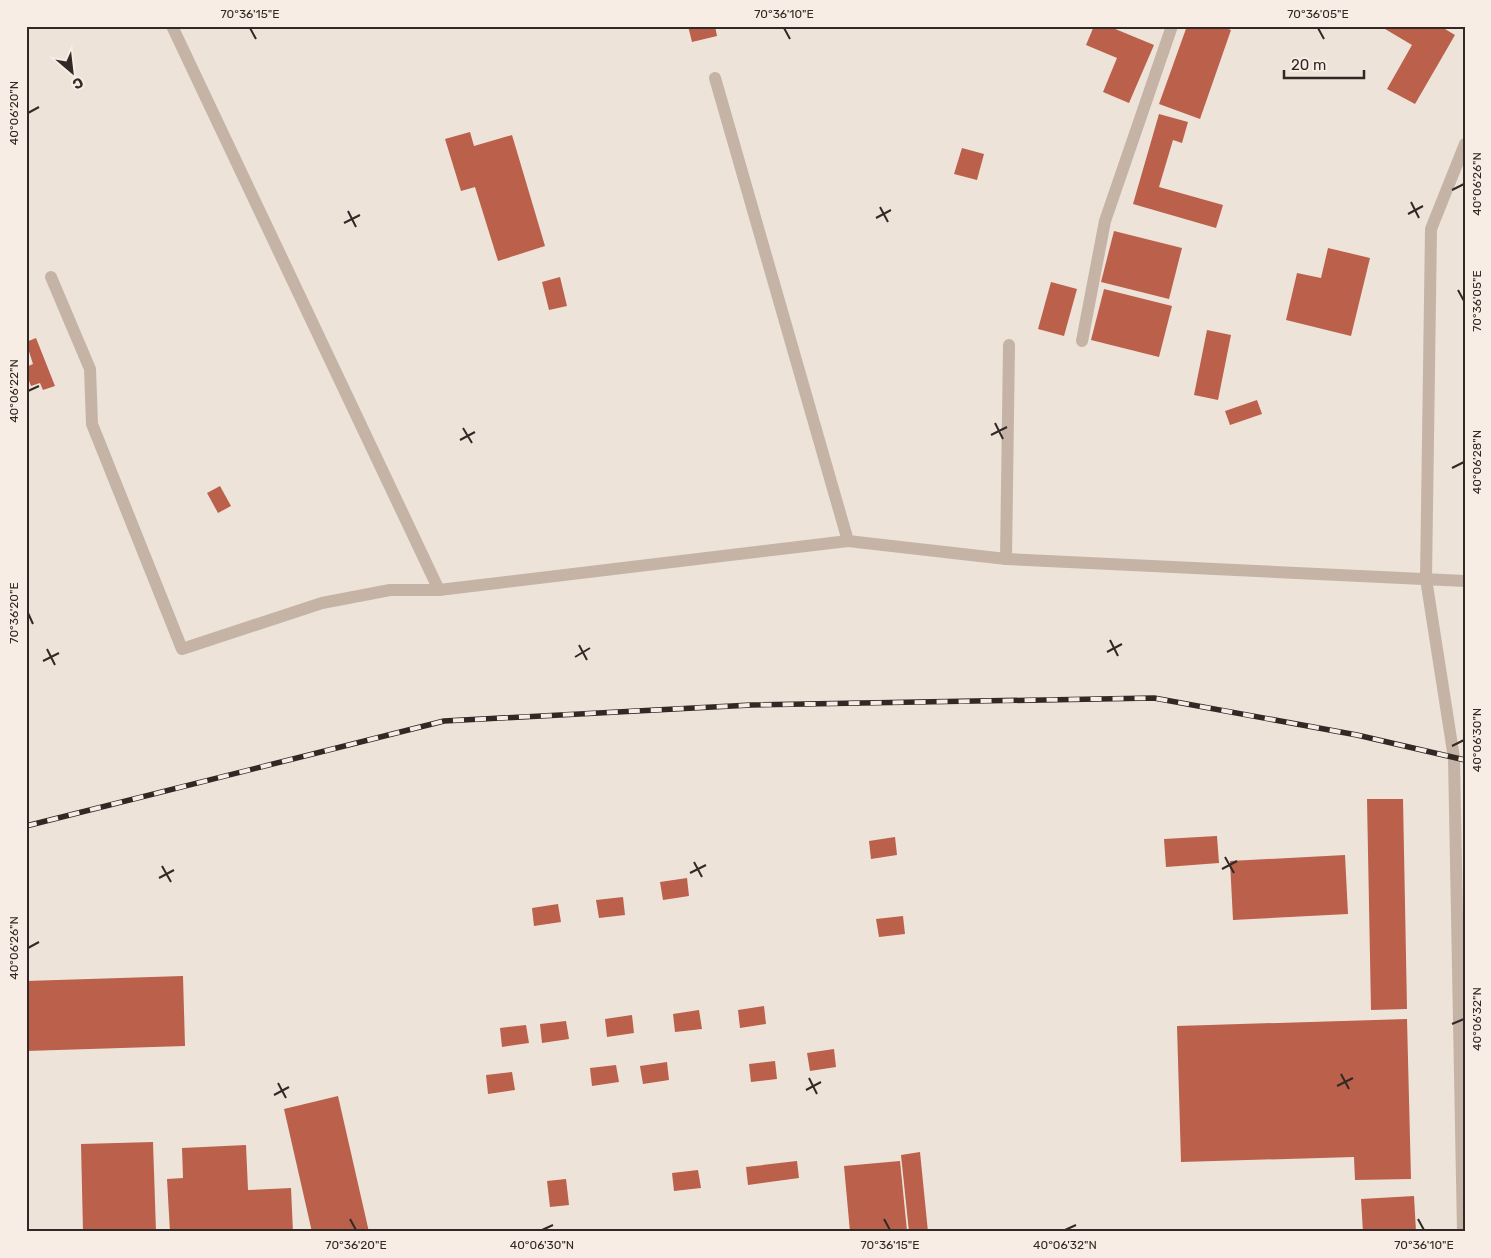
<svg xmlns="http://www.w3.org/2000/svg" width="1491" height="1258" viewBox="0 0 1491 1258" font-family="Rubik,sans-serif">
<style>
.building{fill:#ba604b}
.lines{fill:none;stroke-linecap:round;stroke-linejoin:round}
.minor{stroke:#c5b3a6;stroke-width:12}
.rail-casing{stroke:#322926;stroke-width:5.5}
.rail{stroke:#f7ede4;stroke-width:4;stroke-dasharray:11;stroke-linecap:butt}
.ticks{fill:none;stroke:#322926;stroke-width:2}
.neatline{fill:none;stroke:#322926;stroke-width:2}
.ticks-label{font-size:12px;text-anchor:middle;fill:#322926}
</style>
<rect width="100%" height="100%" fill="#eee3d9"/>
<g class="building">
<path d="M688 26H715L717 36 692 42Z"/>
<path d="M1094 26H1108L1154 45 1129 103 1103 92 1117 58 1086 45Z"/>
<path d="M1187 26H1220L1231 30 1200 119 1159 104Z"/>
<path d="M1380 26H1440L1455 35 1415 104 1387 89 1412 45Z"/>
<path d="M1159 114 1188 122 1182 143 1173 140 1159 187 1223 205 1216 228 1133 204Z"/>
<path d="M470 132 474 146 512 135 545 246 498 261 475 187 461 191 445 139Z"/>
<path d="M962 148 984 154 977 180 954 174Z"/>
<path d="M1114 231 1182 248 1169 299 1101 282Z"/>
<path d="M1328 248 1370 258 1351 336 1286 320 1297 273 1321 278Z"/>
<path d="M560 277 567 306 549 310 542 282Z"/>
<path d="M1051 282 1077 289 1064 336 1038 329Z"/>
<path d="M1104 289 1172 306 1159 357 1091 340Z"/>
<path d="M1207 330 1231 335 1218 400 1194 395Z"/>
<path d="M36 338 55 386 43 390 40 383 31 386 26 373V367L33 364 26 342Z"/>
<path d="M1257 400 1262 414 1230 425 1225 411Z"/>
<path d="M220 486 231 506 218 513 207 493Z"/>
<path d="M1367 799H1403L1407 1009 1371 1010Z"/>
<path d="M1217 836 1219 863 1166 867 1164 839Z"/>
<path d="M895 837 897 855 871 859 869 841Z"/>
<path d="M1345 855 1348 914 1233 920 1230 861Z"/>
<path d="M687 878 689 896 663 900 660 882Z"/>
<path d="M623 897 625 915 599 918 596 900Z"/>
<path d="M558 904 561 922 534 926 532 908Z"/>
<path d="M903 916 905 934 879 937 876 919Z"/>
<path d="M183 976 185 1046 26 1051V981Z"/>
<path d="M764 1006 766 1024 740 1028 738 1010Z"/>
<path d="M699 1010 702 1029 675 1032 673 1014Z"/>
<path d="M632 1015 634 1033 607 1037 605 1019Z"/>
<path d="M1407 1019 1411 1179 1355 1180 1354 1157 1181 1162 1177 1026Z"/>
<path d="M566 1021 569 1039 542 1043 540 1024Z"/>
<path d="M526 1025 529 1043 502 1047 500 1028Z"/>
<path d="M834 1049 836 1067 810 1071 807 1053Z"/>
<path d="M775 1061 777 1079 751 1082 749 1064Z"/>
<path d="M667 1062 669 1080 643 1084 640 1066Z"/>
<path d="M616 1065 619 1082 592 1086 590 1068Z"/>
<path d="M512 1072 515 1090 488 1094 486 1075Z"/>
<path d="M338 1096 369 1232H312L284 1109Z"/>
<path d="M153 1142 156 1232H83L81 1144Z"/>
<path d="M246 1145 248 1190 291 1188 293 1232H170L167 1179 183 1178 182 1148Z"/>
<path d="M920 1152 928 1232H909L901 1155Z"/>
<path d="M797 1161 799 1178 748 1185 746 1167Z"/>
<path d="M900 1161 907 1231 850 1232 844 1166Z"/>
<path d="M698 1170 701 1188 674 1191 672 1173Z"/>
<path d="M566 1179 569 1205 550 1207 547 1181Z"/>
<path d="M1414 1196 1416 1232H1363L1361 1199Z"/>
</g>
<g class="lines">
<g class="minor">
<path d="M172 26 439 590 848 541"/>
<path d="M715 78 848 541 1006 559"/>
<path d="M51 277 90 369 92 424 182 649 322 603 390 590H439"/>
<path d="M1082 341 1105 221 1172 26"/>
<path d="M1009 345 1006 559 1465 581"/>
<path d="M1463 1232 1454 758 1426 579 1431 229 1465 144"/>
</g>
<g class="rail-casing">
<path id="rail" d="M26 826 444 721 751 705 1154 698 1357 735 1465 760"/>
</g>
<use href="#rail" class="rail"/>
</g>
<path class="ticks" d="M250 28 256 39M784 28 790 39M1318 28 1324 39M28 113 39 107M1452 190 1464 184M1411 202 1419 218M880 207 888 222M348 211 356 227M1408 214 1423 206M876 218 891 210M344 223 360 215M1458 290 1464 301M28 391 39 386M995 423 1003 439M463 428 472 443M991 435 1007 427M460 440 475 432M1452 468 1464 462M28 613 33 624M1110 640 1118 656M579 645 587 660M47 649 55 665M1107 652 1122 644M575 657 590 648M43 661 59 653M1452 746 1464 740M1225 857 1234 873M694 862 702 877M162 866 171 882M1222 869 1237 861M690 873 706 865M159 878 174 870M28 948 39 942M1452 1024 1464 1019M1341 1074 1349 1089M809 1078 817 1094M278 1083 286 1098M1337 1086 1353 1078M806 1090 821 1082M274 1095 289 1087M350 1219 356 1230M884 1219 890 1230M1418 1219 1424 1230M542 1230 553 1225M1065 1230 1076 1225"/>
<rect width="1491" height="1258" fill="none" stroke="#f7ede4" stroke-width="55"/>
<g transform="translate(72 72) rotate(152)" stroke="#f7ede4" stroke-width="4" paint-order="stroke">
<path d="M0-4L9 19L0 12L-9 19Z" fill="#322926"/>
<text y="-8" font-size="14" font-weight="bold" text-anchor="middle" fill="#322926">С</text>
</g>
<path d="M1284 70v8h80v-8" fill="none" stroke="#322926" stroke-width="2.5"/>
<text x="1291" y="70" font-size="15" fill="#322926" stroke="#f7ede4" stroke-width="4" paint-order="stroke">20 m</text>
<rect x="28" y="28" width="1436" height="1202" class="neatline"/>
<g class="ticks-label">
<text x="250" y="18">70°36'15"E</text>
<text x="784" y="18">70°36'10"E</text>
<text x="1318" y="18">70°36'05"E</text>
<text transform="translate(14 113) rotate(-90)" y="4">40°06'20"N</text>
<text transform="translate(1477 184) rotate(-90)" y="4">40°06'26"N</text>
<text transform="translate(1477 301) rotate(-90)" y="4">70°36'05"E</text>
<text transform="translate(14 391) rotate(-90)" y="4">40°06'22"N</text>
<text transform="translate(1477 462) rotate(-90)" y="4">40°06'28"N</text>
<text transform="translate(14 613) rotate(-90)" y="4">70°36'20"E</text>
<text transform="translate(1477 740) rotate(-90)" y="4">40°06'30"N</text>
<text transform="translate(14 948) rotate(-90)" y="4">40°06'26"N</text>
<text transform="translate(1477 1019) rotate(-90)" y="4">40°06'32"N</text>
<text x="356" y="1249">70°36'20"E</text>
<text x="542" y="1249">40°06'30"N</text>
<text x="890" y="1249">70°36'15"E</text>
<text x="1065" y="1249">40°06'32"N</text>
<text x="1424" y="1249">70°36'10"E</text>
</g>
</svg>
